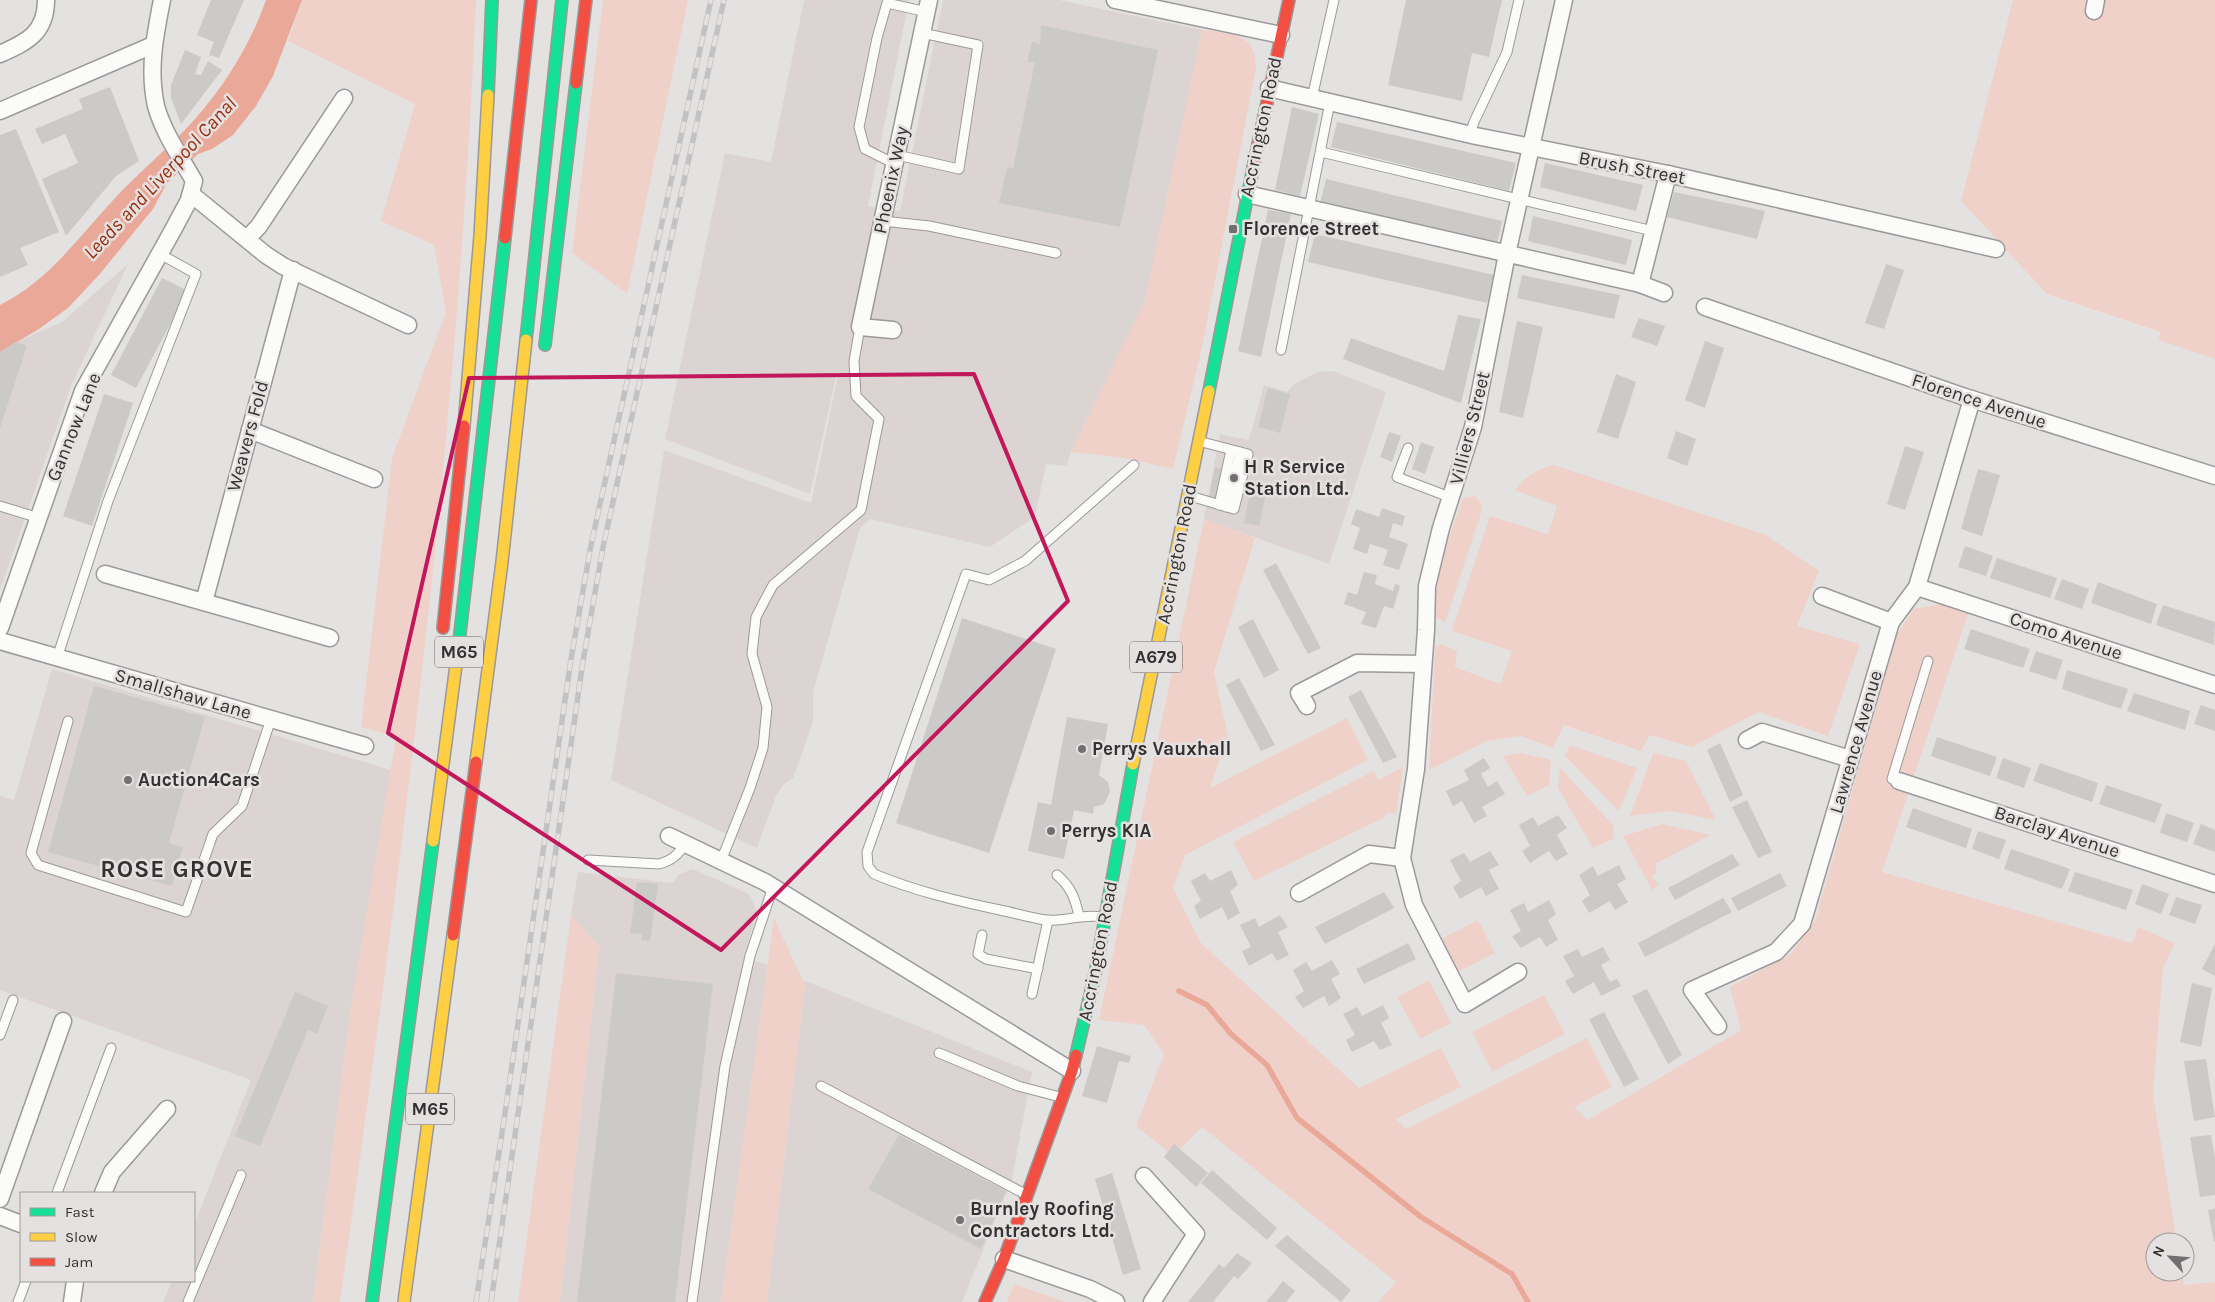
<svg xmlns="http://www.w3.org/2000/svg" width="2215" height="1302" viewBox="0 0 2215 1302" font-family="Karla,sans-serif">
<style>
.built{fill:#dcd4d2}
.green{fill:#efd1c9}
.water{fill:#eaa998}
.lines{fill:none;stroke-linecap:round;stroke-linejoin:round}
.stream{stroke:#eaa998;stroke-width:5.5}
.building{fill:#cbcac9}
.lane-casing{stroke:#9b9999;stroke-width:11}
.street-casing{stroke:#9b9999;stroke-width:19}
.fast-casing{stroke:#9b9999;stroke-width:14}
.slow-casing{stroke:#9b9999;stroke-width:14}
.jam-casing{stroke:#9b9999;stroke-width:14}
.lane{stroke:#fbfbfa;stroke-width:9}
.street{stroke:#fbfbfa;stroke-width:16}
.fast{stroke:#16e098;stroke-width:11}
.slow{stroke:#ffcf43;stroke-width:11}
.jam{stroke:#f24e42;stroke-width:11}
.rail-casing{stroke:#c3c2c2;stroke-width:5.5}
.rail{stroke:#e5e1e0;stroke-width:4;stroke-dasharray:11;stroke-linecap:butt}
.marked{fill:none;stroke:#c2185b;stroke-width:4;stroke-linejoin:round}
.poi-dot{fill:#716f6f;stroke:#e5e1e0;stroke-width:2}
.labels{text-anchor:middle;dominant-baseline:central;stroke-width:5;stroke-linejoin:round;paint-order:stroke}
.shield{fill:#e5e1e0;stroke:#686666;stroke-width:1}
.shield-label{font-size:18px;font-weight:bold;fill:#333131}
.street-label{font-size:19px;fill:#333131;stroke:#e5e1e0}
.poi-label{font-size:19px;font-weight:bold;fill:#333131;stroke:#e5e1e0;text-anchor:start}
.water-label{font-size:20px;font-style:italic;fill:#982d0d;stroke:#e5e1e0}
.district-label{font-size:24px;font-weight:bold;letter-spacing:1px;fill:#333131;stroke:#e5e1e0}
</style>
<rect width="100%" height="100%" fill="#e4e2e1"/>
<g class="built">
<path d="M804 0H909L868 206 900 211 943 0H1059L1202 30 1145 302 1071 452 1067 466 1046 464 1035 517 990 547 870 519 860 528 813 692V722L793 778 783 785 776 796 757 848 611 780 664 450 811 503 839 371 837 372 810 494 665 439 725 153 771 162Z"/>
<path d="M128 264 71 386 0 590V349L62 322Z"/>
<path d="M1333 371 1386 392 1329 564 1204 519 1220 434 1249 440 1264 385 1287 392 1294 384 1318 372Z"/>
<path d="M52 669 391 770 350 1013 313 1302H163L172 1281H194V1225L251 1080 0 990V796L14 800Z"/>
<path d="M693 869 749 894 757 911 744 957 768 965 721 1302H560L599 947 571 915 578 872 673 883 679 874Z"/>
<path d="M803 980 1032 1072 1012 1179 962 1302H767L805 985Z"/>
</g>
<g class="green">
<path d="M302 0H476C458 436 401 870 340 1302H313L350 1013 396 737 361 727 392 458 446 312 434 245 381 221 415 104 288 41Z"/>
<path d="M603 0H688L627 294 572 253Z"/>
<path d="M2013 0H2215V359L2158 340 2161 332 2047 294 1961 201Z"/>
<path d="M1202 30C1231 34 1256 32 1256 68L1203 343 1173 469 1124 458 1071 452 1145 301Z"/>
<path d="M1554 465 1766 535 1819 571 1797 626 1860 644 1828 736 1758 712 1692 747 1650 735 1641 751 1564 725 1553 748 1521 736 1487 741 1429 770 1435 648 1441 644 1457 651 1455 667 1500 684 1512 651 1452 631 1490 516 1548 534 1557 506 1515 490C1526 476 1537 469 1554 465Z"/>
<path d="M1475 496 1481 503 1482 510 1445 622 1434 617C1434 576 1449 537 1463 498Z"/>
<path d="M1204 519 1255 538 1214 672 1228 736 1210 788 1347 718 1368 760 1185 855 1173 888 1201 943 1359 1088 1441 1048 1461 1087 1396 1119 1406 1129 1587 1038 1612 1087 1574 1107 1588 1120 1741 1030 1730 987 1790 955 1815 921 1897 635 1913 609 1952 602 1970 608 1882 872 2132 943 2138 927 2175 943 2163 968 2153 1094 2177 1242H2155V1272H2182L2184 1285 2215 1282V1302H1378L1396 1282 1202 1127 1173 1156 1136 1126 1164 1054 1144 1025 1099 1020Z"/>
<path d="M1570 745 1637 768 1619 811 1565 756Z"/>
<path d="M1521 753 1551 760 1549 785 1527 796 1503 756Z"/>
<path d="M1653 753 1686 761 1716 820 1671 811 1630 816Z"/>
<path d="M1403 767 1396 814 1388 813 1383 818 1254 881 1233 842 1374 771 1379 780Z"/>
<path d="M1560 768 1614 826 1613 839 1593 848 1558 788Z"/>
<path d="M1662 824 1711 835 1655 864 1657 872 1652 877 1659 885 1652 890 1623 836Z"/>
<path d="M571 915 599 947 560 1302H518Z"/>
<path d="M774 918 805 985 767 1302H721Z"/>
<path d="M1478 920 1495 953 1458 972 1441 939Z"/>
<path d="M1429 980 1451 1023 1420 1039 1397 997Z"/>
<path d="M1544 995 1565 1034 1492 1072 1472 1032Z"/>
<path d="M1014 1284 1066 1302H1007Z"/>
</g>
<path class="water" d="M266 0H302L273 76 256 106 233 135 212 149 198 154 167 183 153 209 99 275 68 308 39 329 0 352V305C49 281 80 235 116 197 141 170 170 147 194 120 226 84 250 45 266 0Z"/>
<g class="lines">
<path class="stream" d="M1179 991 1207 1005 1231 1034 1267 1065 1297 1118 1421 1217 1512 1274 1528 1302"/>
</g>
<g class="building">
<path d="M211 0H244L219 58 209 55 214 42 197 35Z"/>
<path d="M1406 0H1502L1489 57 1472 53 1462 101 1388 85Z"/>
<path d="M1041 25 1158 50 1120 227 999 203 1007 167 1013 168 1035 62H1027L1032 42 1040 44Z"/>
<path d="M185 50 201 57 195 74 201 75 208 61 222 70 181 124 171 98V85Z"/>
<path d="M110 87 139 161 116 176 66 236 42 179 78 163 65 134 42 144 35 129 83 109 79 99Z"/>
<path d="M1292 107 1319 114 1300 196 1275 190Z"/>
<path d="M1337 122 1516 163 1509 191 1331 147Z"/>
<path d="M16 129 59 232 20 248 28 265 0 277V135Z"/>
<path d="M1545 163 1643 185 1636 211 1540 187Z"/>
<path d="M1326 179 1502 221 1497 244 1320 203Z"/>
<path d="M1674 192 1765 211 1757 239 1667 217Z"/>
<path d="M1268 210 1291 214 1261 357 1238 351Z"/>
<path d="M1533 216 1632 240 1626 265 1528 241Z"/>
<path d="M1315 234 1494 275 1487 303 1308 262Z"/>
<path d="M1886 264 1904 270 1884 329 1865 323Z"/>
<path d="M1522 275 1620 295 1614 319 1517 298Z"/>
<path d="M162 278 188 291 136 388 111 375Z"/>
<path d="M1458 315 1481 319 1461 403 1343 359 1351 338 1444 371Z"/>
<path d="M1639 318 1665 326 1657 346 1631 337Z"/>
<path d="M1517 321 1543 327 1523 418 1499 412Z"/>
<path d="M1705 341 1724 348 1705 408 1685 400Z"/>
<path d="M15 342 27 346 0 428V352Z"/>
<path d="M1616 374 1636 382 1618 439 1597 432Z"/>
<path d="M1268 388 1290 394 1280 433 1258 427Z"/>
<path d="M104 394 133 403 92 526 63 516Z"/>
<path d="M1676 431 1696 439 1687 466 1667 458Z"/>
<path d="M1389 432 1401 436 1392 462 1380 457Z"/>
<path d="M1421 442 1434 447 1425 474 1412 469Z"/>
<path d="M1905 446 1924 452 1905 510 1887 504Z"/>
<path d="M1215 467 1246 473 1240 503 1209 497Z"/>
<path d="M1978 469 2000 475 1982 536 1961 529Z"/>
<path d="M1252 481 1268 484 1259 526 1244 523Z"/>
<path d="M1382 508 1405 516 1402 526 1393 523 1389 537 1408 544 1399 570 1383 565 1388 550 1370 544 1367 554 1353 549 1360 528 1351 524 1356 509 1379 517Z"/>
<path d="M1965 546 1993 556 1986 576 1958 567Z"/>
<path d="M1997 558 2057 578 2050 598 1990 578Z"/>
<path d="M1276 563 1321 648 1308 654 1263 570Z"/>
<path d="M1364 572 1377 575 1375 584 1393 591 1395 584 1400 586 1393 609 1384 606 1376 628 1361 624 1366 612 1344 604 1348 592 1357 595Z"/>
<path d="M2062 579 2089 589 2082 609 2054 599Z"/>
<path d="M2098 582 2157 604 2151 624 2091 603Z"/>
<path d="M2163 605 2215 622 2214 645 2156 625Z"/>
<path d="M962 618 1056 649 989 853 896 823Z"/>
<path d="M1253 619 1279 670 1264 678 1238 627Z"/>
<path d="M1971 629 2030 649 2023 668 1964 649Z"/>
<path d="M2036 651 2063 660 2056 680 2029 671Z"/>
<path d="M2067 670 2128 689 2121 709 2062 689Z"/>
<path d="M1239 678 1275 745 1261 751 1226 685Z"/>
<path d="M94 686 205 717 169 843 183 847 172 886 48 852Z"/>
<path d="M1361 690 1397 757 1383 763 1348 697Z"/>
<path d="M2134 693 2190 711 2185 730 2127 711Z"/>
<path d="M2201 705 2215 710V731L2194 724Z"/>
<path d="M1067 717 1108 724 1099 775 1108 782 1110 792 1104 804 1094 807 1093 814 1074 810 1064 859 1028 851 1038 802 1051 805Z"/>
<path d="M1937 737 1997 757 1990 776 1931 756Z"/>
<path d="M1720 743 1743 795 1730 802 1707 750Z"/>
<path d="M1484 758 1490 768 1481 774 1488 787 1497 781 1505 794 1482 807 1487 816 1474 823 1462 801 1453 806 1446 791 1469 780 1464 770Z"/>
<path d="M2003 758 2031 768 2024 788 1996 778Z"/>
<path d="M2040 763 2098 783 2092 802 2033 781Z"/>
<path d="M2106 785 2162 804 2155 823 2099 804Z"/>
<path d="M1747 800 1772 852 1758 858 1732 807Z"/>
<path d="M1913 808 1972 829 1966 848 1906 827Z"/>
<path d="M2166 813 2194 823 2187 842 2160 833Z"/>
<path d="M1558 815 1567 828 1557 835 1568 854 1556 861 1549 851 1530 863 1522 851 1530 846 1519 825 1533 817 1538 826Z"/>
<path d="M2201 824 2215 830V852L2193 844Z"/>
<path d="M1978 831 2006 840 1999 859 1972 849Z"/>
<path d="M2011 849 2070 869 2062 889 2004 869Z"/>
<path d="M1490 851 1499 865 1489 870 1499 889 1486 896 1481 887 1460 899 1453 887 1461 881 1450 860 1464 853 1470 862Z"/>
<path d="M1732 854 1740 865 1675 900 1668 888Z"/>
<path d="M1619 865 1626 879 1617 884 1628 902 1615 910 1610 901 1589 913 1582 901 1590 895 1579 875 1593 866 1598 876Z"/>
<path d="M1231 870 1238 885 1230 891 1240 913 1228 920 1222 907 1200 919 1194 906 1201 901 1191 881 1205 873 1210 881Z"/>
<path d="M2075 872 2133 890 2126 910 2068 891Z"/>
<path d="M1780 873 1787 886 1738 911 1731 898Z"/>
<path d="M637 882 658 884 650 941 641 940 642 934 630 933Z"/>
<path d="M2142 884 2169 894 2161 914 2135 904Z"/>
<path d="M1384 892 1394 908 1325 944 1315 927Z"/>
<path d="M2176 897 2202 905 2195 924 2169 915Z"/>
<path d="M1723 898 1732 912 1645 957 1638 943Z"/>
<path d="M1549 900 1556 914 1548 920 1558 940 1546 947 1540 937 1521 948 1512 936 1521 931 1510 910 1524 903 1528 912Z"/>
<path d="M1280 915 1288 927 1278 932 1289 955 1277 961 1272 953 1249 966 1242 951 1251 947 1240 925 1255 918 1259 927Z"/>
<path d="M1408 943 1416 959 1364 984 1356 969Z"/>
<path d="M2215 944V976L2202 969Z"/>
<path d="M1603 947 1610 960 1601 965 1610 982 1617 979 1621 986 1601 996 1594 982 1573 994 1565 981 1574 976 1563 956 1578 949 1582 957Z"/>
<path d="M1332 960 1340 974 1331 979 1341 998 1329 1006 1324 996 1303 1008 1295 997 1304 991 1293 970 1306 962 1312 971Z"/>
<path d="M616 973 713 984 675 1302H577Z"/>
<path d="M2192 983 2212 988 2201 1047 2180 1042Z"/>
<path d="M1647 989 1682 1055 1668 1064 1632 996Z"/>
<path d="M295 992 328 1006 317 1034 308 1030 260 1146 235 1136Z"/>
<path d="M1383 1005 1389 1018 1381 1023 1392 1045 1380 1050 1374 1041 1352 1052 1346 1040 1355 1035 1343 1014 1357 1007 1362 1016Z"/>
<path d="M1604 1012 1639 1079 1624 1087 1589 1019Z"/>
<path d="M1097 1046 1131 1056 1129 1063 1119 1061 1107 1103 1082 1096Z"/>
<path d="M2206 1059 2215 1117 2194 1121 2184 1061Z"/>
<path d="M899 1135 1006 1191 981 1249 868 1189Z"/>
<path d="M2211 1135 2215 1159V1195L2200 1197 2190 1137Z"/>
<path d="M1174 1144 1208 1173 1196 1187 1164 1157Z"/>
<path d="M1212 1170 1277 1228 1267 1240 1201 1183Z"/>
<path d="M1112 1173 1141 1269 1123 1275 1095 1179Z"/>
<path d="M2215 1209V1242H2214L2208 1210Z"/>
<path d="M1287 1235 1351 1290 1341 1302 1275 1246Z"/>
<path d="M1237 1253 1252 1263 1238 1279 1234 1276 1213 1302H1188L1219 1264 1224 1268Z"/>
<path d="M1283 1281 1295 1291 1286 1302H1266Z"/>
</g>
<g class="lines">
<g class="lane-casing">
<g id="lane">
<path d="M1312 98 1334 0"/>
<path d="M1470 134 1474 122 1507 52 1519 0"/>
<path d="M1321 152 1653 231"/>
<path d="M897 155 959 169 978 45 922 33"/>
<path d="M895 164 865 149 859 127 877 38 887 3 927 12"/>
<path d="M883 221 929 226 1056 253"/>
<path d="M1281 350 1330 102"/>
<path d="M1408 448 1397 477 1452 498"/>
<path d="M1190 496 1234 509 1248 454 1202 442"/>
<path d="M1219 505 1231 450"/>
<path d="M0 506 39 518"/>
<path d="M1226 507 1240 452"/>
<path d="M57 658 108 501 196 274 160 254"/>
<path d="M68 721 31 853 38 865 186 912 213 834 242 806 271 719"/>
<path d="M1899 781 1892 779 1928 661"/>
<path d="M588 860 659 864C671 861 678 855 685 844"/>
<path d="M721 861 750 788 763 748 767 707 752 654 756 617 773 585 861 510 879 419 856 396 854 361 860 327"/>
<path d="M1057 875C1071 887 1075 898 1079 916"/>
<path d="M1103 917C1081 913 1067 922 1046 920 1031 918 1015 913 1000 910 957 901 915 891 874 874L868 866 867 852 966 574 989 580 1025 561 1134 465"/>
<path d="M982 935 978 954 986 959 1038 969"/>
<path d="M1032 994 1048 920"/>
<path d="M0 1035 13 1000"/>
<path d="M939 1053 1018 1086 1060 1097"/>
<path d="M821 1086 1025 1194"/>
<path d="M57 1193 111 1048"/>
<path d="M18 1302 26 1281"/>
<path d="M188 1302 241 1175"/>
<path d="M692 1302 725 1066 750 956 773 887"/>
</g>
</g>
<g class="street-casing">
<g id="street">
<path d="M1115 0 1281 35"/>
<path d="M2094 11 2096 0"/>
<path d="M0 54C27 42 46 33 46 0"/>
<path d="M1269 88 1476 136 1668 174 1996 249"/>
<path d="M0 111 153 45"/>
<path d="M1247 194 1640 284 1664 293"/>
<path d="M190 196 196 198 266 255 283 266 408 325"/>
<path d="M247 239 259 226 344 98"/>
<path d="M1640 284 1668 174"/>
<path d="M1705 307 1965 397 2215 476"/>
<path d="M893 330 860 327 929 0"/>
<path d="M250 430 374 479"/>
<path d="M105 574 330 638"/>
<path d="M1917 587 2215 685"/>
<path d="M1822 596 1891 622"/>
<path d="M204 602 293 270"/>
<path d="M0 628 83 391 173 230 189 200 194 181C181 158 163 132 156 106 148 70 155 35 162 0"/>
<path d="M0 641 365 746"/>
<path d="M1307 706 1299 693 1357 663 1423 664"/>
<path d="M1747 740 1762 732 1850 759"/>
<path d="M1899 781 2215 884"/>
<path d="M669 836 765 882 1072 1071"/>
<path d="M1299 893 1369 854 1402 858"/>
<path d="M1518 972 1465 1004 1414 905 1402 858 1416 769 1426 630 1427 586 1441 528 1473 427 1507 254 1564 0"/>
<path d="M1718 1026 1692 990 1776 952 1802 924 1891 622 1917 587 1972 399"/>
<path d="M1144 1176 1196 1234 1152 1302"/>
<path d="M103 1193 112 1172 167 1109"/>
<path d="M0 1199 63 1021"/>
<path d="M0 1216 21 1224"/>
<path d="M1004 1259 1090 1289 1116 1302"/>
<path d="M72 1302 75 1281"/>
</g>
</g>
<g class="fast-casing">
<g id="fast">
<path d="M488 95 492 0"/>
<path d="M526 340 562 0"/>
<path d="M545 345 576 83"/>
<path d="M1209 391 1253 168"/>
<path d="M459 642 505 238"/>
<path d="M1076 1055 1095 974 1133 764"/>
<path d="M372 1302 433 841"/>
</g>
</g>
<g class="slow-casing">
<g id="slow">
<path d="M464 426 480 236 488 95"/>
<path d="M476 762 502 562 526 340"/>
<path d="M1133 764 1209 391"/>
<path d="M433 841 459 642"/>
<path d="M404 1302 453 935"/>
</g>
</g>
<g class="jam-casing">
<g id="jam">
<path d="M576 83 586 0"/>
<path d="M1253 168 1289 0"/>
<path d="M505 238 531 0"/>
<path d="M443 628 464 426"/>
<path d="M453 935 476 762"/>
<path d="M985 1302 1004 1259 1072 1071 1076 1055"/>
</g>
</g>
<use href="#lane" class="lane"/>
<use href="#street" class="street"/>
<use href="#fast" class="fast"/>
<use href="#slow" class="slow"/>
<use href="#jam" class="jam"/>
<g class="rail-casing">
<g id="rail">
<path d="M476 1302 504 1120 571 659 591 545 711 0"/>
<path d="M491 1302 583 661 603 547 724 0"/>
</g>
</g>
<use href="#rail" class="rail"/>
</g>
<path class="marked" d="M974 374 1068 601 721 950 388 733 469 378Z"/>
<g class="poi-dot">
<rect x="1228" y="224" width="10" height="10" rx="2.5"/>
<circle cx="1234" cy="478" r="5"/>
<circle cx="1082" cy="749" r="5"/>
<circle cx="128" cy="780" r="5"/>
<circle cx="1051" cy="831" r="5"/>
<circle cx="960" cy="1220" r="5"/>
</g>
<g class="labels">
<g class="shield">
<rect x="435" y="636.5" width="48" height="31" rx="4"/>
<rect x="1130" y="641.5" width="52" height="31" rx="4"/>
<rect x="406" y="1093.5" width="48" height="31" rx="4"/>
</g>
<g class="shield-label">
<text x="459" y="652">M65</text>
<text x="1156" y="657">A679</text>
<text x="430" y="1109">M65</text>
</g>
<g class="street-label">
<text transform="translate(1261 127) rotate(-78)">Accrington Road</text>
<text transform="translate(1632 168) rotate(11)">Brush Street</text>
<text transform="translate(891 180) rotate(-78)">Phoenix Way</text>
<text transform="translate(1979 401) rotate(18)">Florence Avenue</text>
<text transform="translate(74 427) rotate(-68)">Gannow Lane</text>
<text transform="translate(1470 428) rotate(-76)">Villiers Street</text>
<text transform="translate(248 436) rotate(-75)">Weavers Fold</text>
<text transform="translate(1177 554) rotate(-79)">Accrington Road</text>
<text transform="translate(2066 636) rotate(18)">Como Avenue</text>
<text transform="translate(183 694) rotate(16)">Smallshaw Lane</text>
<text transform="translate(1856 742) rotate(-74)">Lawrence Avenue</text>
<text transform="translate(2057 832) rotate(18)">Barclay Avenue</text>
<text transform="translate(1098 951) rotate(-79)">Accrington Road</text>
</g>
<g class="poi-label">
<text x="1243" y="229">Florence Street</text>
<text x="1244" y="467">H R Service<tspan x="1244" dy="22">Station Ltd.</tspan></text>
<text x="1092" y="749">Perrys Vauxhall</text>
<text x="138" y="780">Auction4Cars</text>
<text x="1061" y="831">Perrys KIA</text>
<text x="970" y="1209">Burnley Roofing<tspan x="970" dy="22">Contractors Ltd.</tspan></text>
</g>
<g class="water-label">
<text transform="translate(160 178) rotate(-47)">Leeds and Liverpool Canal</text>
</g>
<g class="district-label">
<text x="177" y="869">ROSE GROVE</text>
</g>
</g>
<rect x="20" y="1192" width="175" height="90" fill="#e5e1e0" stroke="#9e9b9a"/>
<rect x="30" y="1208" width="25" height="8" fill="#16e098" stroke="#9e9b9a"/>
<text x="65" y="1217" font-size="15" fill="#333131">Fast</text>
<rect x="30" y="1233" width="25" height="8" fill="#ffcf43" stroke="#9e9b9a"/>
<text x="65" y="1242" font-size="15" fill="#333131">Slow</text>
<rect x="30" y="1258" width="25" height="8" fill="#f24e42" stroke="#9e9b9a"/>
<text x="65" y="1267" font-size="15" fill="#333131">Jam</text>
<g transform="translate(2170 1257) rotate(296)"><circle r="24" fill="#e5e1e0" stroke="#9e9b9a"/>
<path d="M0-4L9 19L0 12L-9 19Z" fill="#716f6f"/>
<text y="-8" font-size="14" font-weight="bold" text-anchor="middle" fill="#333131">N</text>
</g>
</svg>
